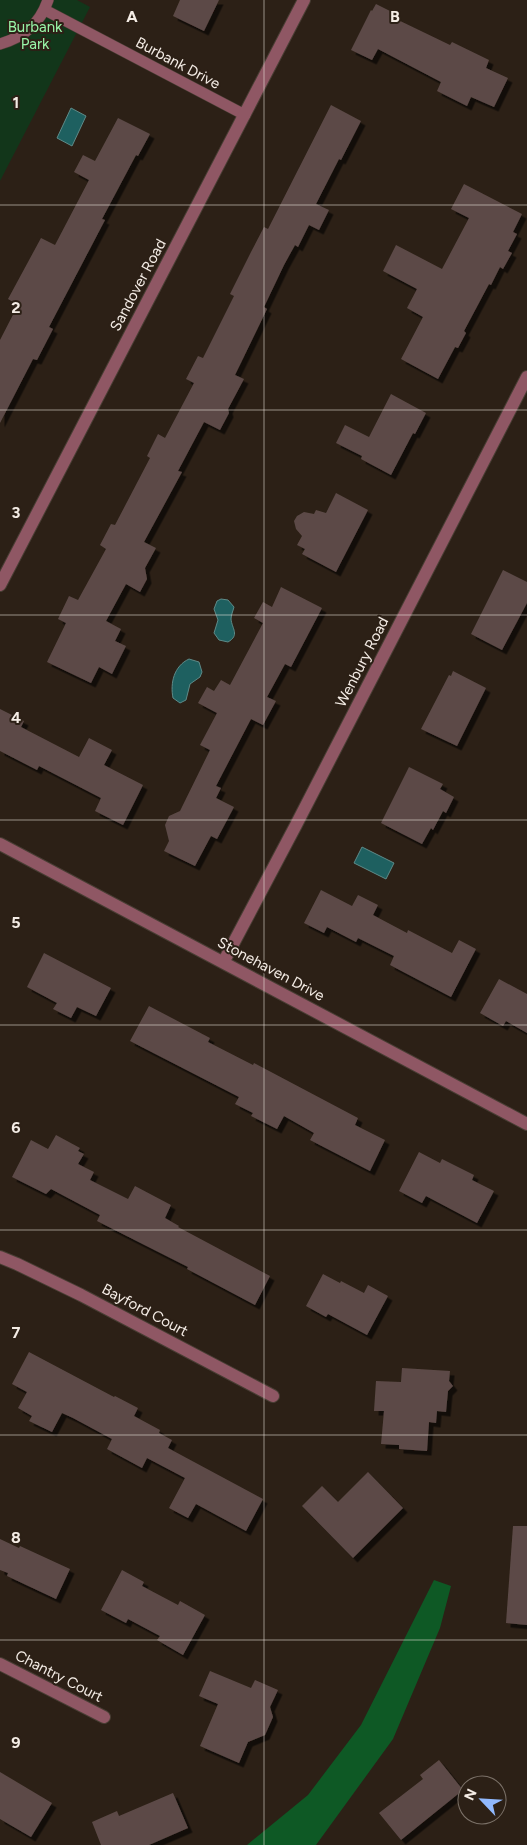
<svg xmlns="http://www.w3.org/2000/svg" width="527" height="1845" viewBox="0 0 527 1845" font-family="Figtree,sans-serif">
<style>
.green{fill:#12361a}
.forest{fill:#0e5925}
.water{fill:#1e6060;stroke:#5e8a88}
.building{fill:#5c4a47;filter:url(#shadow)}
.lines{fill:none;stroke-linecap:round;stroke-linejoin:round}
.service-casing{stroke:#483d33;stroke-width:12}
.minor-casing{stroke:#483d33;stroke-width:14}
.tertiary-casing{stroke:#483d33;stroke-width:14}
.service{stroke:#8f5764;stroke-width:11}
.minor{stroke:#8f5764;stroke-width:12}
.tertiary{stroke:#8f5764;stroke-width:12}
.grid{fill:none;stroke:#f4ece5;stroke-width:1;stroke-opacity:0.55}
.labels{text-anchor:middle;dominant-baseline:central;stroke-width:4;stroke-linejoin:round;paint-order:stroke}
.park-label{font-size:15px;fill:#98f5a8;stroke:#2c2016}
.street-label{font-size:15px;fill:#f4ece5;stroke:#2c2016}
.grid-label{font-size:16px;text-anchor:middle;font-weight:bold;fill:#f4ece5;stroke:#2c2016;stroke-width:4;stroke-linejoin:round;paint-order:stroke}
</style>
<defs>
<filter id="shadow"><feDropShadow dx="4.5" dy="4.5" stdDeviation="0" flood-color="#0009"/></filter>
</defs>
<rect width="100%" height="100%" fill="#2c2016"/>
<path class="green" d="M0 0H77L90 7 0 181Z"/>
<path class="forest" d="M434 1580 451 1586 440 1628 393 1739 316 1845H247L308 1795 361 1725Z"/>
<g class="water">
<path d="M71 108 86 116 72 146 57 138Z"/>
<path d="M221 599 228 600 234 607C233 611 231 615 231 619 232 629 240 635 228 642L219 640 214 633 218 620 214 609 217 601Z"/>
<path d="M189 659 199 662 202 672 200 677 190 684 186 700 180 703 173 698C170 683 174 666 189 659Z"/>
<path d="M362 847 394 863 386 879 354 863Z"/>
</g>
<g class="building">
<path d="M180 0H219L204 31 173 16Z"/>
<path d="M376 4 396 14 394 18 450 45 452 42 489 60 486 68 508 78 494 107 471 97 467 106 437 91 441 82 378 49 372 60 351 50 371 10 372 11Z"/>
<path d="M331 105 361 121 341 160 339 159 316 204 329 210 319 230 309 225 298 247 295 245 284 265 264 307 267 309 235 375 244 379 228 409 229 413 220 430 204 422 178 471 182 472 144 542 156 548 145 568 147 579 140 592 126 584 106 621 121 629 115 641 126 646 112 674 99 667 91 683 47 662 66 623 58 619 69 596 78 600 106 549 100 545 111 524 115 525 150 458 147 456 158 434 165 438 194 383 186 379 198 356 203 358 234 296 230 294 251 252 264 227 268 229Z"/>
<path d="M118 118 150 134 138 156 136 155 102 219 105 220 49 327 53 329 37 360 33 359 0 423V340L18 305 8 299 41 238 55 245 89 180 74 172 83 155 95 161Z"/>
<path d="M464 184 522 214 513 232 517 234 508 251 512 253 503 269 500 267 491 285 489 284 464 331 466 333 458 348 455 347 438 379 401 359 423 317 407 308 417 289 383 271 396 245 442 269 469 218 451 209Z"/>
<path d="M391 394 426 413 415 434 413 433 391 475 361 459 362 456 336 443 345 425 369 437Z"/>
<path d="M336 493 368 510 336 572 302 554 305 549 297 545 302 536 296 529 294 521 297 516 304 512 314 514 316 510 326 513Z"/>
<path d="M503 570 527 582V603L502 650 471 634Z"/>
<path d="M281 587 322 608 291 667 285 664 267 697 276 701 263 725 251 719 216 786 221 788 216 798 234 807 217 839 211 836 195 866 164 851 169 841 165 825 169 816 180 811 210 750 200 745 217 713 198 703 207 687 214 691 221 680 230 685 263 623 254 618 263 602 272 607Z"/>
<path d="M453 671 486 688 457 746 421 729 449 675 451 676Z"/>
<path d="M0 709 24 721 21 727 79 757 89 738 112 750 104 765 143 785 123 825 95 811 101 798 39 766 37 770 0 751Z"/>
<path d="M409 767 443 784 440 789 454 797 446 813 443 811 433 830 431 828 422 844 381 823Z"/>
<path d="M321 890 352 906 358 895 378 905 373 915 407 933 408 930 452 953 459 940 476 949 451 997 390 965 394 956 358 938 356 942 327 927 324 933 304 923Z"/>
<path d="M44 953 111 988 96 1016 77 1007 71 1018 53 1009 57 1003 27 987Z"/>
<path d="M499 979 527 994V1033L506 1021 503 1026 480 1013Z"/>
<path d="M149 1006 210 1038 208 1042 253 1065 254 1063 358 1118 355 1125 385 1140 370 1171 310 1140 314 1133 284 1116 277 1129 251 1116 253 1113 235 1104 239 1097 130 1041Z"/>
<path d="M56 1135 80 1148 78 1151 84 1154 78 1164 94 1172 90 1180 128 1199 135 1186 171 1205 165 1218 179 1226 178 1227 270 1276 255 1305 187 1269 188 1267 97 1221 100 1215 51 1189 46 1194 12 1177 31 1140 48 1149Z"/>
<path d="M419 1152 440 1163 442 1159 474 1175 472 1180 494 1191 477 1223 426 1196 422 1203 399 1191Z"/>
<path d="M323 1274 340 1283 341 1281 364 1293 368 1285 388 1296 367 1335 328 1314 326 1317 306 1306Z"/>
<path d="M29 1352 114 1397 115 1396 138 1408 134 1416 160 1430 159 1433 172 1440 168 1448 263 1499 246 1531 196 1504 188 1518 169 1508 185 1478 147 1458 142 1468 107 1449 112 1439 73 1418 62 1413 52 1432 29 1421 32 1416 18 1408 27 1392 12 1384Z"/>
<path d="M402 1368 450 1371 449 1381 453 1386 448 1391 446 1412 437 1411 436 1423 429 1422 427 1451 399 1449V1445L381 1444 384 1411H374L376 1381 401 1382Z"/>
<path d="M368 1472 403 1508 353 1558 302 1506 322 1486 338 1502Z"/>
<path d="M513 1526H527V1625L506 1623Z"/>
<path d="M0 1539 19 1548 20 1546 70 1569 56 1599 7 1576 8 1573 0 1570Z"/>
<path d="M122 1570 144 1582 142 1586 178 1605 180 1601 205 1615 183 1655 157 1640 160 1636 128 1619 126 1623 101 1610Z"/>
<path d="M210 1671 251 1688 255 1680 278 1690 270 1707 273 1717 265 1735 248 1742 239 1763 200 1746 218 1704 199 1696Z"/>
<path d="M439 1760 463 1790 401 1840 379 1813 423 1779 420 1775Z"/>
<path d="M0 1772 52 1803 31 1837 0 1819Z"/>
<path d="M173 1793 188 1828 149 1845H101L92 1822 117 1811 119 1816Z"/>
</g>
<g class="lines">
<g class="service-casing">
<g id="service">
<path d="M45 10 245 115"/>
<path d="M0 44C24 37 40 24 48 0"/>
</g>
</g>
<g class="minor-casing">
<g id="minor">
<path d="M0 585 304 0"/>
<path d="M224 961 296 825 527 377"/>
<path d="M0 1257 17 1264 81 1295 273 1396"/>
<path d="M0 1664 104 1717"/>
</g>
</g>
<g class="tertiary-casing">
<path id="tertiary" d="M0 844 527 1124"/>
</g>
<use href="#service" class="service"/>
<use href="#minor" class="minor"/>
<use href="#tertiary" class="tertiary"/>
</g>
<path class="grid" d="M264 0V1845M0 205H527M0 410H527M0 615H527M0 820H527M0 1025H527M0 1230H527M0 1435H527M0 1640H527"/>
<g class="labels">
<g class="park-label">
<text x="35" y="27">Burbank<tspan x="35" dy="17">Park</tspan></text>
</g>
<g class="street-label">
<text transform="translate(178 63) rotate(28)">Burbank Drive</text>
<text transform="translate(138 285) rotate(-62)">Sandover Road</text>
<text transform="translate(362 662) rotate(-63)">Wenbury Road</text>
<text transform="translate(271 969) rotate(28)">Stonehaven Drive</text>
<text transform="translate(145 1310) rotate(28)">Bayford Court</text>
<text transform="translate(59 1676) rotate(27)">Chantry Court</text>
</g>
</g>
<g class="grid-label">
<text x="132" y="22">A</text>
<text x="395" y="22">B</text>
<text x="16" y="108">1</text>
<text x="16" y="313">2</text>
<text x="16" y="518">3</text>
<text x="16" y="723">4</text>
<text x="16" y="928">5</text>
<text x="16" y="1133">6</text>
<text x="16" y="1338">7</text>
<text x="16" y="1543">8</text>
<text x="16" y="1748">9</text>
</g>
<g transform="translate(482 1800) rotate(295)"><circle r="24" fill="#2c2016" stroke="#7c7269"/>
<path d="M0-4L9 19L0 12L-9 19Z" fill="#90b8fd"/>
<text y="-8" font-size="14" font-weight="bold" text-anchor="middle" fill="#f4ece5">N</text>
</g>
</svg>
